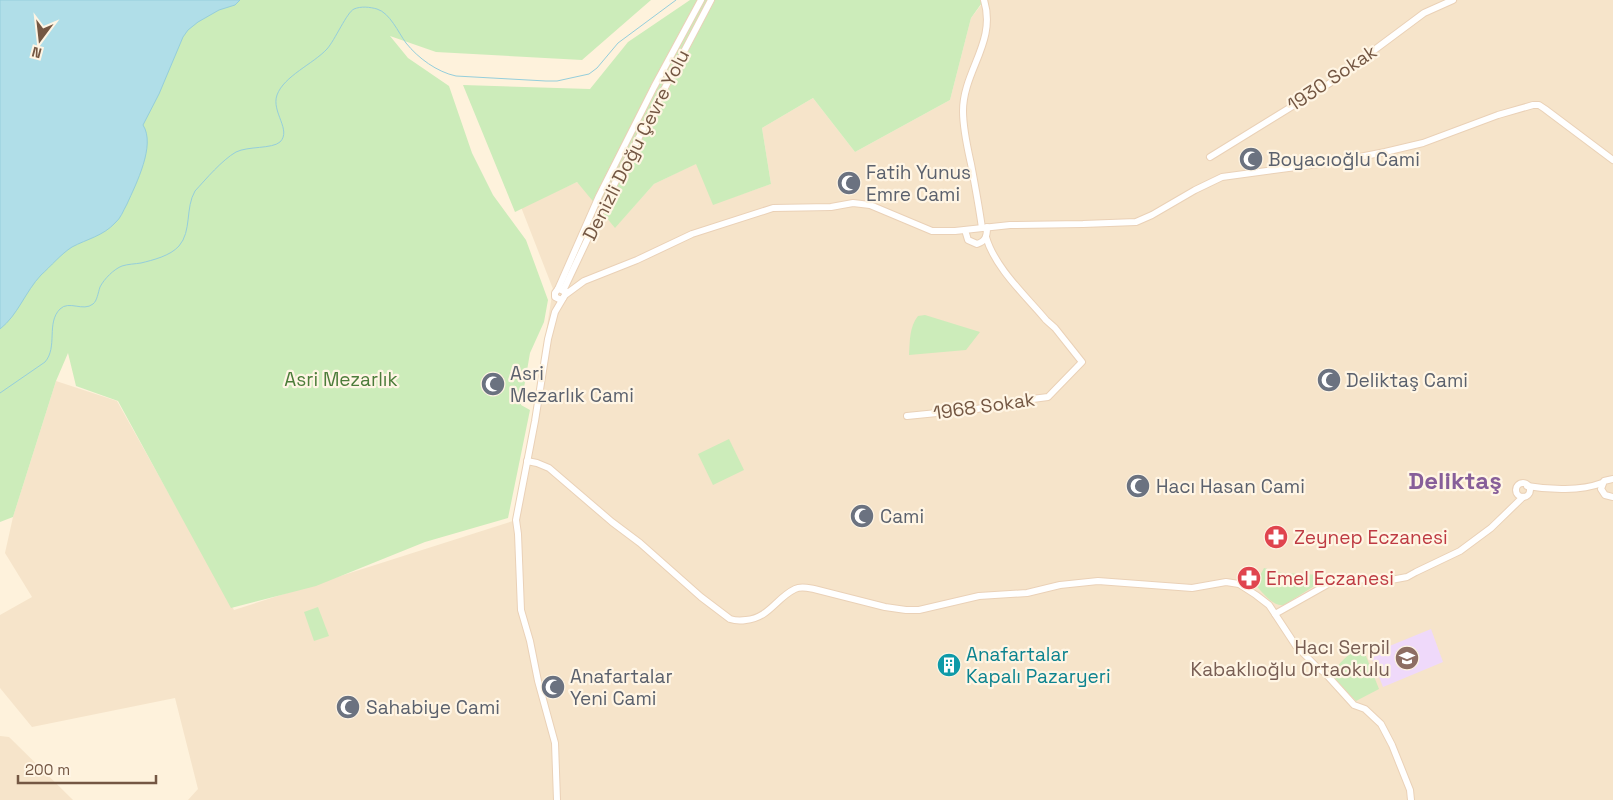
<svg xmlns="http://www.w3.org/2000/svg" width="1613" height="800" viewBox="0 0 1613 800" font-family="'Space Grotesk',sans-serif">
<style>
.residential{fill:#f6e4ca}
.education{fill:#efd9fa}
.green{fill:#ccecba}
.water{fill:#b0dee8;stroke:#95cedb}
.lines{fill:none;stroke-linecap:round;stroke-linejoin:round}
.stream{stroke:#95cedb;stroke-width:1}
.secondary-casing{stroke:#ead1b7;stroke-width:8}
.secondary{stroke:#fff;stroke-width:6}
.labels{text-anchor:middle;dominant-baseline:central;stroke-width:4.5;stroke-linejoin:round;paint-order:stroke}
.street-label{font-size:19px;fill:#745743;stroke:#fff5e4}
.worship-label{font-size:19px;fill:#5b616d;stroke:#fff5e4;text-anchor:start}
.park-label{font-size:19px;fill:#4c7c3a;stroke:#fff5e4}
.health-label{font-size:19px;fill:#be3a42;stroke:#fff5e4;text-anchor:start}
.education-label{font-size:19px;fill:#785e54;stroke:#fff5e4;text-anchor:end}
.culture-label{font-size:19px;fill:#0d838f;stroke:#fff5e4;text-anchor:start}
.district-label{font-size:24px;font-weight:bold;fill:#875e99;stroke:#fff5e4}
</style>
<rect width="100%" height="100%" fill="#fef2dc"/>
<g class="residential">
<path d="M985 0H1613V800H188L198 789 175 698 32 727 0 688V615L32 597 5 553 13 517 56 381 117 401 234 610 516 520 553 289 521 207 577 182 619 223 654 184 697 163 713 204 771 184 762 128 813 98 855 152 950 100 971 18Z"/>
<path d="M0 736 9 737 73 800H0Z"/>
</g>
<path class="education" d="M1431 629 1443 662 1383 687 1370 654Z"/>
<g class="green">
<path d="M0 0H651L582 60 436 52 390 36 408 58 449 86 472 153 493 195 526 240 548 300 544 322 530 353 521 405 530 410 508 518 425 542 316 586 231 608 118 401 76 386 68 353 56 381 13 517 0 522Z"/>
<path d="M690 0H984L971 18 950 100 855 152 813 98 762 128 771 184 713 205 696 164 654 184 615 228 577 182 515 212 463 85 590 89 628 42Z"/>
<path d="M925 315 980 332 966 350 909 355C910 342 909 327 918 316Z"/>
<path d="M729 439 744 470 713 485 698 454Z"/>
<path d="M1264 568 1282 573 1322 575 1324 580 1284 605C1272 607 1263 592 1255 585Z"/>
<path d="M318 607 329 636 314 641 304 612Z"/>
<path d="M1362 646 1379 689 1356 701 1332 676C1338 662 1349 654 1362 646Z"/>
</g>
<path class="water" d="M0 0H240L235 5 219 10 198 22 188 30 183 37 159 94 143 125C156 145 136 184 127 204 123 211 121 218 115 223 103 236 87 239 72 247 61 254 51 266 41 275 25 292 18 315 0 329Z"/>
<g class="lines">
<path class="stream" d="M0 393 45 362C58 347 46 323 60 309 69 300 83 312 93 304 97 301 98 293 100 287 104 279 114 269 122 266 128 264 135 264 141 263 153 260 170 256 179 246 192 231 185 208 195 191 206 179 222 160 236 152 248 146 272 149 280 142 292 130 271 112 277 95 284 76 313 64 327 49 335 40 347 12 354 9 361 6 370 7 377 9 390 13 398 32 406 43 418 58 437 72 456 76L546 81H557L589 74 597 68 618 43 676 0"/>
<g class="secondary-casing">
<g id="secondary">
<path d="M1210 157 1330 83 1424 13 1453 0"/>
<path d="M982 228C979 207 975 185 971 164 967 146 963 129 963 111 963 71 997 42 984 0"/>
<path d="M965 230 968 240 977 244C986 241 987 236 987 227"/>
<path d="M558 289 599 196 654 87 701 0"/>
<path d="M562 290 558 289 555 293V297L561 300 563 298"/>
<path d="M568 292 563 291 606 200 711 0"/>
<path d="M907 416 977 409 1009 402 1048 397 1082 362 1055 328 1046 320C1026 296 995 268 986 237"/>
<path d="M527 461 537 463 549 468 612 522 640 543 701 597 730 619C736 621 740 621 746 620 769 618 776 598 795 589 801 586 808 588 814 589L885 607 906 610H919L979 596 1027 593 1060 585 1098 581 1192 588 1226 582 1239 584 1256 595 1269 605 1296 646 1318 668 1325 673 1354 705 1365 709 1381 724 1392 745 1410 790 1411 800"/>
<path d="M1613 479 1604 481 1601 489 1605 495 1613 497"/>
<circle cx="1523" cy="490" r="7"/>
<path d="M1527 486C1550 490 1581 491 1602 483"/>
<path d="M1275 614 1330 583 1345 578 1369 580H1391L1407 577 1416 572 1460 551 1491 528 1523 497"/>
<path d="M557 800 555 743 538 681 530 641 521 610 518 534 516 520 535 421 548 339 555 312 565 295 584 281 637 260 692 234 773 208 831 207 853 203 870 205 932 231H955L1010 225 1083 224 1136 222 1152 215 1195 190 1222 177 1334 162 1385 152 1423 143 1498 115 1533 105H1539L1545 109 1613 160"/>
</g>
</g>
<use href="#secondary" class="secondary"/>
</g>
<defs>
<g id="mosque-disc" transform="scale(1.25)"><circle r="9.5" fill="#6b7280" stroke="#fff5e4"/><path d="M3.5-4.9A6 6 0 1 0 3.5 4.9A5 5 0 1 1 3.5-4.9Z" fill="#fff"/></g>
<g id="pharmacy-disc" transform="scale(1.25)"><circle r="9.5" fill="#e0444e" stroke="#fff5e4"/><path d="M-2-6h4v4h4v4h-4v4h-4v-4h-4v-4h4Z" fill="#fff"/></g>
<g id="school-disc" transform="scale(1.25)"><circle r="9.5" fill="#8d6e63" stroke="#fff5e4"/><path d="M0-5L7-2L0 1L-7-2ZM-4 1L0 2.5L4 1V4Q0 6-4 4Z" fill="#fff"/></g>
<g id="building-disc" transform="scale(1.25)"><circle r="9.5" fill="#0f9aa8" stroke="#fff5e4"/><path d="M-4-6H4V6H1V3H-1V6H-4ZM-2.5-4.3h1.7v1.8h-1.7ZM.8-4.3h1.7v1.8H.8ZM-2.5-1h1.7V.8h-1.7ZM.8-1h1.7V.8H.8Z" fill="#fff"/></g>
</defs>
<g fill-rule="evenodd">
<use href="#mosque-disc" x="1251" y="159"/>
<use href="#mosque-disc" x="849" y="183"/>
<use href="#mosque-disc" x="1329" y="380"/>
<use href="#mosque-disc" x="493" y="384"/>
<use href="#mosque-disc" x="1138" y="486"/>
<use href="#mosque-disc" x="862" y="516"/>
<use href="#pharmacy-disc" x="1276" y="537"/>
<use href="#pharmacy-disc" x="1249" y="578"/>
<use href="#school-disc" x="1407" y="658"/>
<use href="#building-disc" x="949" y="665"/>
<use href="#mosque-disc" x="553" y="687"/>
<use href="#mosque-disc" x="348" y="707"/>
</g>
<g class="labels">
<g class="street-label">
<text transform="translate(1332 78) rotate(-34)">1930 Sokak</text>
<text transform="translate(636 145) rotate(-63)">Denizli Doğu Çevre Yolu</text>
<text transform="translate(984 406) rotate(-8)">1968 Sokak</text>
</g>
<g class="worship-label">
<text x="1268" y="159">Boyacıoğlu Cami</text>
<text x="866" y="172">Fatih Yunus<tspan x="866" dy="22">Emre Cami</tspan></text>
<text x="510" y="373">Asri<tspan x="510" dy="22">Mezarlık Cami</tspan></text>
<text x="1346" y="380">Deliktaş Cami</text>
<text x="1156" y="486">Hacı Hasan Cami</text>
<text x="880" y="516">Cami</text>
<text x="570" y="676">Anafartalar<tspan x="570" dy="22">Yeni Cami</tspan></text>
<text x="366" y="707">Sahabiye Cami</text>
</g>
<g class="park-label">
<text x="341" y="379">Asri Mezarlık</text>
</g>
<g class="health-label">
<text x="1294" y="537">Zeynep Eczanesi</text>
<text x="1266" y="578">Emel Eczanesi</text>
</g>
<g class="education-label">
<text x="1390" y="647">Hacı Serpil<tspan x="1390" dy="22">Kabaklıoğlu Ortaokulu</tspan></text>
</g>
<g class="culture-label">
<text x="966" y="654">Anafartalar<tspan x="966" dy="22">Kapalı Pazaryeri</tspan></text>
</g>
<g class="district-label">
<text x="1455" y="480">Deliktaş</text>
</g>
</g>
<g transform="translate(40 40) rotate(195)" stroke="#fff5e4" stroke-width="4" paint-order="stroke">
<path d="M0-4L9 19L0 12L-9 19Z" fill="#745743"/>
<text y="-8" font-size="14" font-weight="bold" text-anchor="middle" fill="#745743">N</text>
</g>
<path d="M18 775v8h138v-8" fill="none" stroke="#745743" stroke-width="2.5"/>
<text x="25" y="775" font-size="15" fill="#745743" stroke="#fff5e4" stroke-width="4" paint-order="stroke">200 m</text>
</svg>
